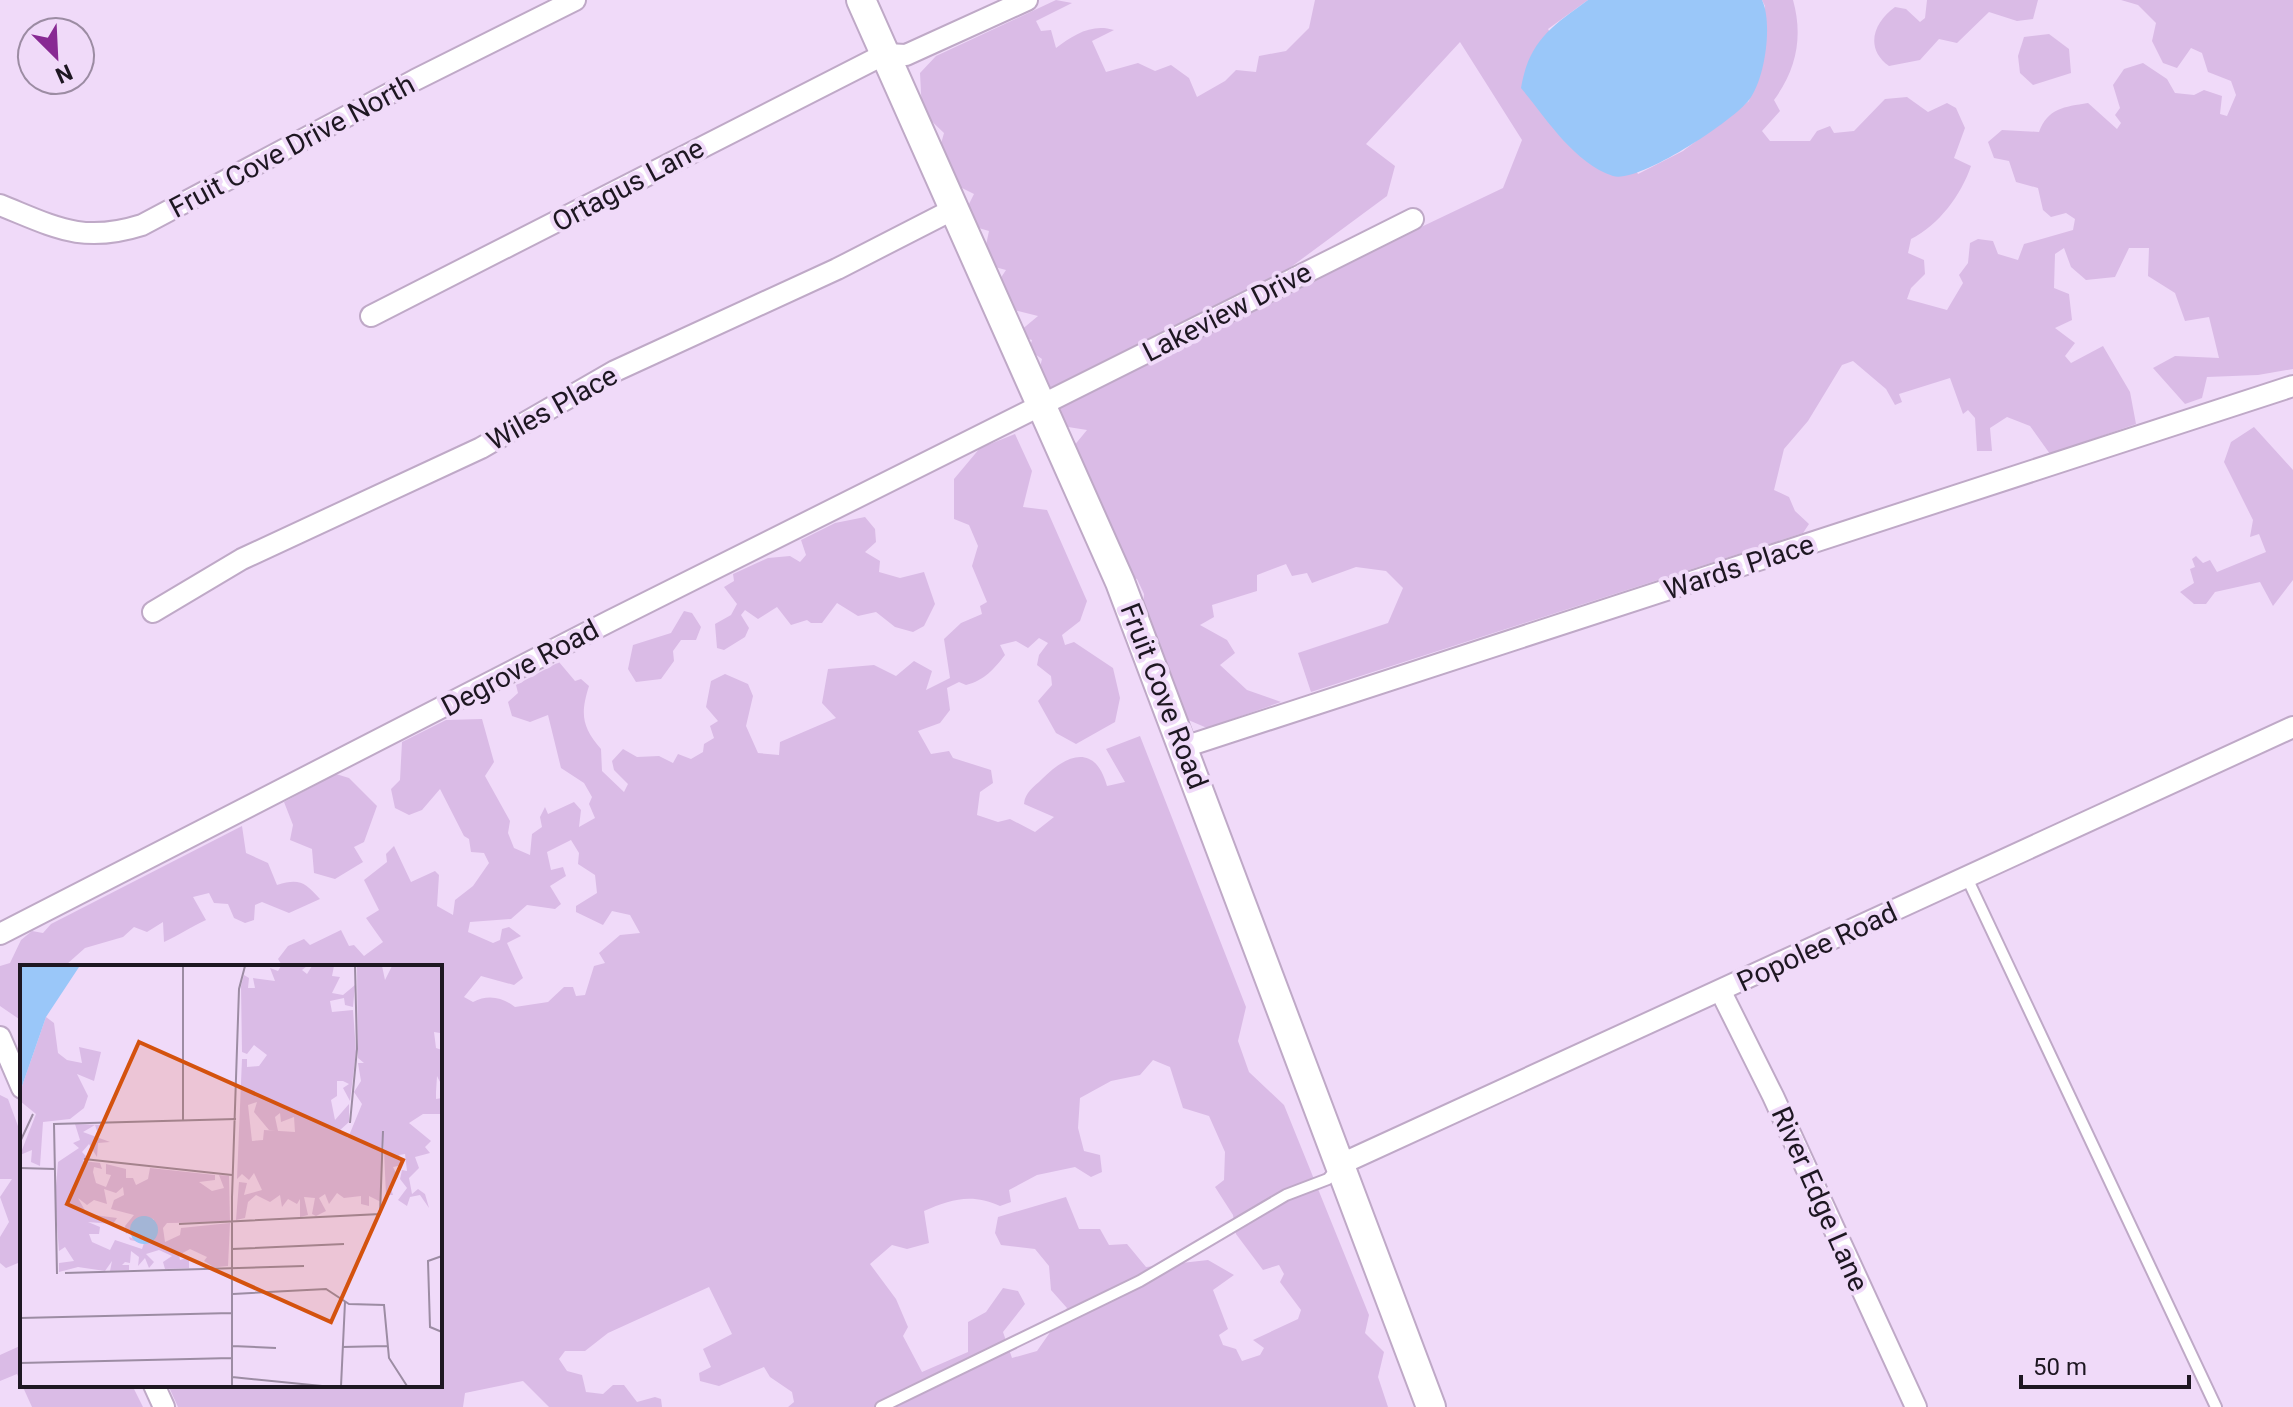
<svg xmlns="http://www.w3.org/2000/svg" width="2293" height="1407" viewBox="0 0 2293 1407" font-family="Roboto,sans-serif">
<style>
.green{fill:#dabbe6;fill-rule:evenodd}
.water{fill:#9ac7f9}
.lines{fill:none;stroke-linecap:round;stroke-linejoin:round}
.lane-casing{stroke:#bfa9c7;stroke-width:14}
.street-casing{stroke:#bfa9c7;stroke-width:24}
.secondary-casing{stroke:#bfa9c7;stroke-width:32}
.lane{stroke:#fff;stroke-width:10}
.street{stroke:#fff;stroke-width:20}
.secondary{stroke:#fff;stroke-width:28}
.labels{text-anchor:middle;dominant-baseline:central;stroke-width:8;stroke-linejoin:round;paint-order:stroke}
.street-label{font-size:28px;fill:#1e1722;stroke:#f0daf9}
.inset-road{fill:none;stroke:#9c8ca3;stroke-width:2}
.view{fill:#d4520e;fill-opacity:0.15;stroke:#d4520e;stroke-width:4}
.inset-edge{fill:none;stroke:#1e1722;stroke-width:4}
</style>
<rect width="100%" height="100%" fill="#f0daf9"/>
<g class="green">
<path d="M1056 0 1072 3 1036 21 1041 31 1051 30 1056 48C1073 35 1092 23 1114 30L1092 41 1106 72 1138 63 1155 71 1171 65 1189 78 1197 97 1225 81 1236 70 1256 72 1259 56 1286 51 1309 28 1315 0H1588L1548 29 1638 174 1683 151 1749 101 1765 6 1762 0H1793C1803 36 1797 69 1774 100L1780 111 1762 131 1770 141H1810L1817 131 1830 126 1834 133 1854 131 1885 99 1907 97 1928 112 1947 103 1956 108 1965 128 1954 158 1971 166C1961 195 1939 225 1911 239L1908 253 1924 260 1925 274 1911 288 1907 299 1947 310 1963 283 1959 275 1968 263 1970 243 1978 239 1993 241 1998 254 2018 260 2024 244 2073 230 2075 219 2066 213 2051 217 2043 210 2038 188 2016 182 2009 161 1994 158 1988 142 2002 130 2039 132C2048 108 2064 107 2088 103L2117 129 2121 123 2115 115 2120 108 2113 85 2124 69 2143 63 2167 79 2175 93 2194 95 2204 90 2222 96 2220 114 2227 116 2236 95 2231 81 2208 72 2202 53 2191 48 2177 68 2163 63 2152 41 2156 23 2138 5 2121 0H2293V369L2258 375 2207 377 2202 398 2185 404 2153 368 2175 356 2219 358 2209 317 2185 321 2175 293 2148 276 2149 248H2129L2115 277 2086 280 2071 267 2064 248 2055 254 2054 288 2069 294 2072 320 2055 328 2075 343 2065 356 2071 363 2103 346 2130 392 2136 424 2050 454 2030 426 2007 417 1990 428 1992 451H1977L1975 418 1968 410 1963 414 1950 378 1899 394 1902 402 1895 405 1886 389 1853 361 1842 365 1808 421 1784 449 1774 490 1789 497 1795 511 1809 524 1803 533 1311 692 1298 653 1388 623 1403 588 1386 571 1356 567 1312 583 1307 573 1292 576 1286 564 1257 575V591L1212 605 1214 617 1200 625 1227 640 1235 653 1220 665 1247 690 1281 702 1207 728 1186 719 1143 609 1144 594 1137 579 1130 577 1073 447 1087 430 1062 426 1056 401 1503 188 1522 140 1460 42 1366 144 1395 166 1387 196 1272 281 1049 392 1039 371 1042 359 1029 350 1032 340 1022 337 1020 331 1038 316 1010 309 998 282 1006 270 991 266 985 250 989 231 975 227 966 210 974 194 956 185 939 151 944 133 922 112 920 73 936 56Z"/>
<path d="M1927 0H2038L2033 19 2017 21 1989 12 1957 43 1939 39 1920 60 1889 66C1864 48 1874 22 1895 7L1906 9 1920 22 1925 18Z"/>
<path d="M2049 34 2069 49 2071 73 2033 85 2020 73 2018 56 2024 37Z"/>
<path d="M2254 427 2293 470V580L2273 606 2260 582 2215 592 2206 604H2194L2180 592 2194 583 2190 569 2195 567 2192 559 2196 556 2203 563 2210 560 2217 572 2266 552 2259 534 2250 537 2253 520 2224 462 2231 442Z"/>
<path d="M1015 434 1032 471 1023 507 1047 510 1087 601 1080 621 1062 635 1065 645 1074 642 1113 668 1120 698 1115 722 1076 744 1056 733 1038 701 1052 685 1051 676 1037 665 1039 655 1048 643 1039 638 1028 648 1016 641 1000 645 1005 655C993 670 985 680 966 685L959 682 947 688 950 710 940 723 918 731 931 754 949 751 953 758 991 770 993 783 980 792 977 815 998 822 1010 819 1035 832 1054 817 1024 804C1025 792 1034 787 1042 779 1067 754 1095 743 1107 786L1125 782 1106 749 1140 736 1246 1007 1238 1041 1249 1072 1284 1105 1369 1315 1365 1333 1384 1352 1378 1377 1388 1407H788L794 1402 792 1392 770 1377 764 1367 719 1386 700 1381 699 1373 711 1367 703 1349 732 1334 709 1287 608 1333 585 1351H565L559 1359 567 1371 582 1375 586 1392 603 1394 613 1385H624L637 1402 655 1397 661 1399 662 1407H549L523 1381 465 1393 463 1407H178L168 1385H440V967H283L278 959 288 946 304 939 310 945 341 930 349 946 354 945 364 956 383 942 366 918 379 910 364 880 387 862 386 854 394 846 411 882 435 871 439 875 437 906 453 915 455 900 473 886 489 863 484 853 471 852 469 839 464 836 440 789 422 810 409 815 395 808 391 789 400 780 402 742 446 720 482 719 494 762 485 776 510 821 508 833 514 848 530 855 532 834 542 827 540 817 545 807 548 814 574 802 581 810 579 827 595 818 589 804 592 797 584 783 561 768 548 715 530 722 512 716 508 702 518 693 516 685 559 662 575 681 581 679 589 686C580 714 582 727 601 749L602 771 624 792 628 784 614 770 612 761 623 749 637 757 659 756 673 763 678 754 691 759 703 752 704 744 714 738 710 726 718 721 706 707 711 681 725 674 748 684 753 696 746 726 758 753 779 755 780 742 836 718 822 703 828 669 874 665 896 676 914 661 932 671 926 690 950 678 944 639 961 623 982 614 980 606 987 602 972 566 978 546 969 525 954 519V479L980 448ZM571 840 579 853 578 864 595 875 597 893 576 906V912L603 925 612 911 630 915 640 933 620 935 599 953 605 963 594 966 585 995 576 996 573 987H564L548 1002 515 1007C502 997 488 994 473 1002L464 997 481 976 514 985 523 978 507 943 521 936 509 927 502 929 500 940 493 943 468 932 470 922 511 919 527 905 555 909 561 904 550 886 566 876 563 867 551 870 547 852ZM1153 1060 1170 1067 1183 1108 1209 1116 1225 1152 1224 1180 1215 1187 1233 1215 1236 1234 1263 1270 1279 1265 1284 1274 1280 1282 1301 1310 1298 1319 1253 1340 1264 1348 1260 1355 1242 1361 1236 1349 1223 1345 1219 1335 1228 1329 1213 1290 1234 1275 1208 1260 1146 1267 1127 1244 1109 1245 1100 1229H1079L1066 1197 998 1217 995 1233 1001 1245 1035 1249 1049 1266 1051 1290 1067 1308 1037 1351 1012 1358 1003 1332 1025 1304 1018 1291 1003 1288 986 1312 968 1322V1352L922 1372 903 1336 908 1327 896 1299 870 1264 892 1245 907 1249 929 1243 924 1211C951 1199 972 1193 1000 1206L1011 1202 1009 1190 1037 1175 1075 1167 1091 1177 1102 1172 1100 1155 1084 1151 1078 1128 1080 1098 1111 1081 1140 1075Z"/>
<path d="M865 517 875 529 876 542 865 552 880 561 879 572 900 578 924 572 935 604 924 626 913 632 895 627 876 612 858 616 837 603 822 623H811L807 620 791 625 777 607 758 619 745 610 741 615 749 628 745 637 724 650 717 648 715 624 731 615 737 604 724 587 734 581 733 574 768 558 790 556 800 562 806 555 801 540 835 523Z"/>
<path d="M684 611 692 613 701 627 696 640H681L673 651 674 661 661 679 636 682 628 669 633 645 671 633Z"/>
<path d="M336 774 349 778 377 806 364 842 354 847 363 862 335 879 314 873 312 849 290 840 293 825 284 802Z"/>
<path d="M242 826 246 853 268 863 277 885C299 878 305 882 320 899L289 913 262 902 255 905 254 920 245 923 234 918 228 904 214 903 209 893 193 897 206 920C190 927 180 935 164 942L163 922 147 932 134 927 123 937 85 948 67 964 22 967V1016L19 1019 0 1006V966L10 963 21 940 32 931 43 933 51 924Z"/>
<path d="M0 1095 8 1099 22 1137V1271L18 1263 6 1268 0 1263V1237L9 1222 0 1197 12 1179H0Z"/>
<path d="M22 1345V1385L17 1374 0 1381V1355Z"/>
<path d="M22 1385H132L143 1407H32Z"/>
</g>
<path class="water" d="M1588 0H1762C1773 23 1765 80 1749 100 1733 121 1638 184 1613 176 1573 162 1547 119 1521 88 1529 41 1551 27 1588 0Z"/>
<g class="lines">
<g class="lane-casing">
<g id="lane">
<path d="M1967 878 2216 1407"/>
<path d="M881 1407 1140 1281 1286 1195 1328 1179 1338 1167"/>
</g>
</g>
<g class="street-casing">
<g id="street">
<path d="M0 205C55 227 82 244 142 225L415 80 575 0"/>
<path d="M371 316 885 54 906 55 1027 0"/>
<path d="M153 612 242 559 481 448 615 371 837 269 954 209"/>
<path d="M1184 747 2293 386"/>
<path d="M0 934 610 621 1413 219"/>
<path d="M1721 992 1773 1096 1916 1407"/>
<path d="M0 1037 22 1088"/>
<path d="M1339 1165 2293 727"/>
<path d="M154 1385 164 1407"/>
</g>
</g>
<g class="secondary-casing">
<path id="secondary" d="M861 0 1120 582 1431 1407"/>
</g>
<use href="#lane" class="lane"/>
<use href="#street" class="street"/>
<use href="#secondary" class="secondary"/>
</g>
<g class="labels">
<g class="street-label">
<text transform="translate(292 146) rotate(-28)">Fruit Cove Drive North</text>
<text transform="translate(628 185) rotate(-28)">Ortagus Lane</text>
<text transform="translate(1227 312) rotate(-27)">Lakeview Drive</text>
<text transform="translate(552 408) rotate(-29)">Wiles Place</text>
<text transform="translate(1739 567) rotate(-18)">Wards Place</text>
<text transform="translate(520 668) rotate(-28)">Degrove Road</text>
<text transform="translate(1164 696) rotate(69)">Fruit Cove Road</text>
<text transform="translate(1817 947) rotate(-25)">Popolee Road</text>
<text transform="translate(1820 1199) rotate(66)">River Edge Lane</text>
</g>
</g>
<g transform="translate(20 965)">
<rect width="422" height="422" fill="#f0daf9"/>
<path d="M261 1H287L282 5 287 9 292 1H314L312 11 320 12 312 28 323 30 335 20 333 42 325 40 324 33 310 36 312 47 333 45 336 87 330 136 323 123 329 119 323 116H317V131L311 135 315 155 329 139V157L319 166 328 173 342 139 334 127 341 116 338 98H344L338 93 337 1H362L365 15 372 1H422V76L420 68 414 67 416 83 422 85V121L417 111 416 127V134L422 133V149H403L389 158 411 176 405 182 410 188 395 192 399 203 389 213 392 229 398 224 405 229 409 243 400 230 390 232 387 241 378 235 387 223 380 214 382 205 387 206 385 189 379 190 383 200 373 202 378 212 370 220 373 230H366L363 164 361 237 349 231V241L341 239V231L324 233 317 228 309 239 305 229 299 233 306 246 296 251 292 249 295 233 284 232 288 250 280 252V234L277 239 268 234 262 242 260 230 250 237 236 230 228 237 225 253 216 255 219 217 227 218 224 230 242 225 234 208 229 215 222 209 217 214 222 94H227V102L239 101 247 90 234 80 227 89 222 87 221 21 224 10 229 13 228 23H235L233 13 255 16 250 3 258 6ZM237 137 234 147 249 165 258 166 255 152 260 148 261 157 274 152 275 167 244 165 243 175 232 176 228 140ZM26 52 34 58 38 88 47 95 62 98 59 82 81 87 74 116 57 109 68 131 64 143 50 154 23 157 20 201 11 197 12 185 0 190 16 149 0 136V127ZM55 159 82 160 77 166 75 160 63 167 90 177 78 178 77 192 69 179 62 187 67 192 63 196 80 198 82 204 74 202 73 207 76 218 86 222 91 210 86 209V199L106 204V213H113L116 220 128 214 130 203 195 210V215L179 217 192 226 204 223 199 210 209 211 210 257 147 258 143 263 145 277 160 270 161 263 210 258 208 301 187 303 192 301 184 296 187 292 170 284 159 290 160 295 169 292V303L145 304 143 297 152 291 139 285 126 289 134 297 129 303 125 293 118 301 119 292 111 286 110 298 105 297 102 300H109V305L90 306 92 296 85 306 58 302 39 307V298L54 296 45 282 39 286 35 233 38 197 59 183 53 178 60 175ZM103 222 104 230 94 235 91 244 114 250 105 261 106 269 125 253 134 254 115 274 109 272 110 275 124 278 122 284 95 275 90 285 72 277 69 269H79L80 262 68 257 93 259 97 253 67 249 58 233 67 240 74 235 87 239 84 224 96 228Z" fill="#dabbe6" fill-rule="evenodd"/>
<path d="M0 1 59 2 26 52 0 127ZM110 265a14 14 0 1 1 28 0a14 14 0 1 1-28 0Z" fill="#9ac7f9"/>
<path class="inset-road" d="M163 1V155M330 158 337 84 335 1M0 177 13 149M64 194 212 210M0 203 35 204M159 259 360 249 363 166M212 284 324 279M422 291 408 296 410 362 422 367M45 308 284 301M37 309 34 159 216 154M213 329 306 324 329 339 364 340 369 393 387 421M0 353 212 348M212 381 256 383M322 382 368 381M0 398 212 393M212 412 302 421M212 421V232L219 24 225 1M321 421 325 337"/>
<path class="view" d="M119 77 383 195 311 357 47 239Z"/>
<rect width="422" height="422" class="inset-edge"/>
</g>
<g transform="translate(56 56) rotate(156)"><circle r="38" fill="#f0daf9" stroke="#9c8ca3" stroke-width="2"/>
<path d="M0-6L14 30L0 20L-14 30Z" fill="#882993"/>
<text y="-12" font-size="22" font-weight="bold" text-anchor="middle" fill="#1e1722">N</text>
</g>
<path d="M2021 1375v12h168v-12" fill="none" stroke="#1e1722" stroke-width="4"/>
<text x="2033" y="1375" font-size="24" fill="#1e1722" stroke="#f0daf9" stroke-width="6" paint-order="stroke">50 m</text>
</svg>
